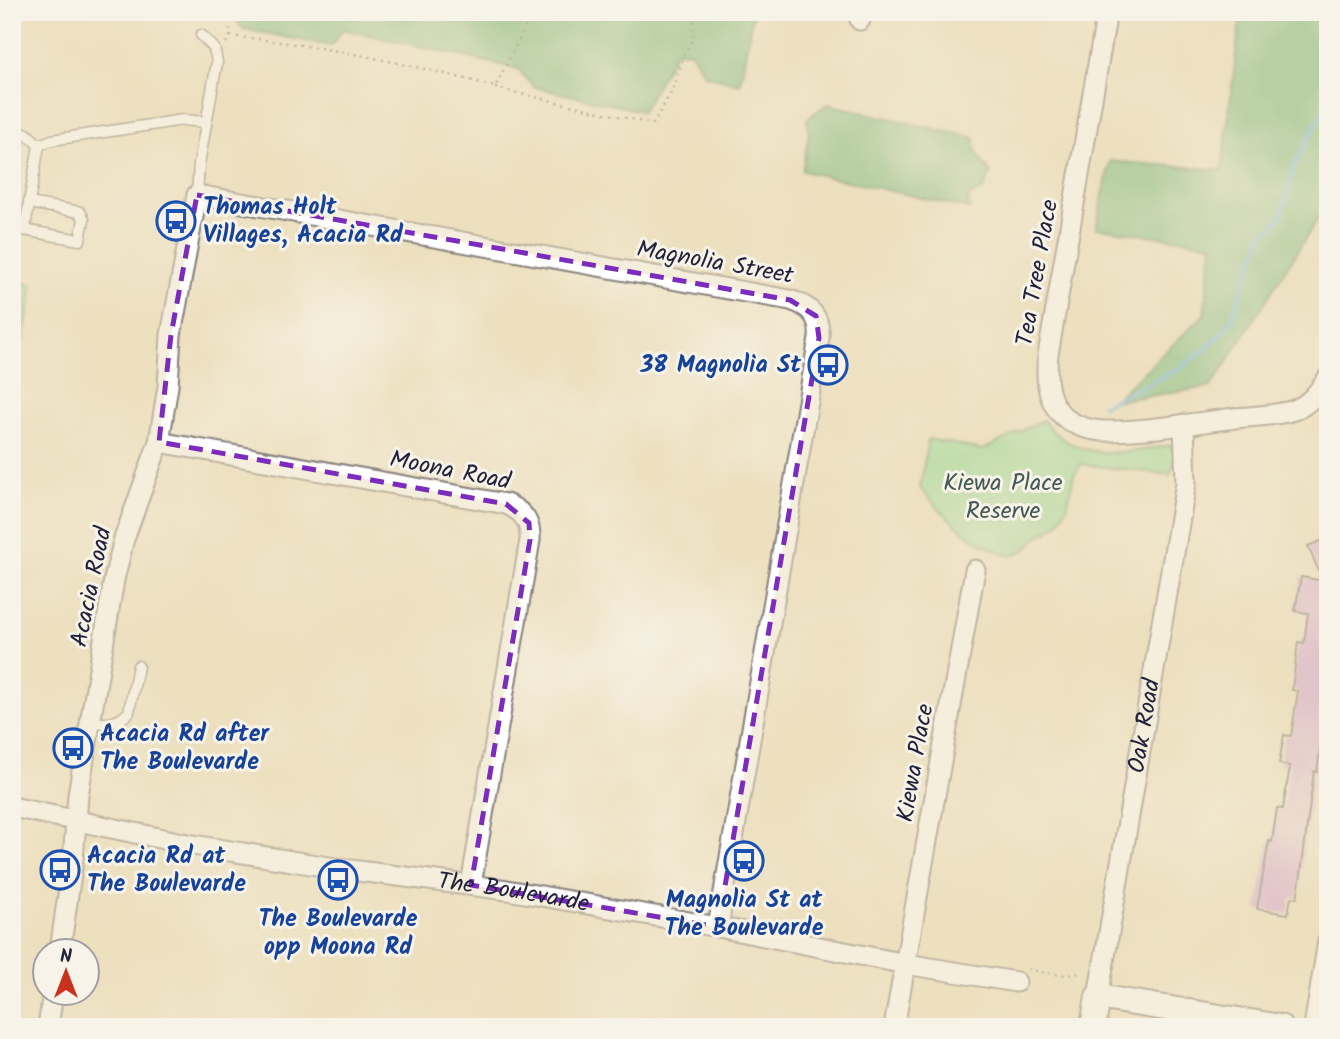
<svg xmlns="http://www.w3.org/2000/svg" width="1340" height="1039" viewBox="0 0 1340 1039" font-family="Kalam,sans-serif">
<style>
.green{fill:#90da96;stroke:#597e68;stroke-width:2}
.forest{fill:#74ba7f;stroke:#4b6e5d;stroke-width:2}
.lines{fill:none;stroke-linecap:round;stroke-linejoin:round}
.stream{stroke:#69b4e1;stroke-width:4.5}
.building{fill:#d6a4d7}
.service-casing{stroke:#88817d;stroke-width:13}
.minor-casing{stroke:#88817d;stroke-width:23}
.tertiary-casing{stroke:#88817d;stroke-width:28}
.path{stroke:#88817d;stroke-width:2.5;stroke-dasharray:2 5;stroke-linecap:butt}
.service{stroke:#fff;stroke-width:10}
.minor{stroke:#fff;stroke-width:19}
.tertiary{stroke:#fff;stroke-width:24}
.marked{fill:none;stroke:#7b2cbf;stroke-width:5;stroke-dasharray:14 9;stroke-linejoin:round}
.labels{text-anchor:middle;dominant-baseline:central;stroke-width:6;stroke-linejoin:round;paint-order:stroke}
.transit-label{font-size:24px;font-weight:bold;fill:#164399;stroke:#f7f3e8;text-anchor:start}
.street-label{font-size:24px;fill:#22223b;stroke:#f7f3e8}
.park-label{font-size:24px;fill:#435956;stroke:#f7f3e8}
</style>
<rect width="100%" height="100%" fill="#f7f3e8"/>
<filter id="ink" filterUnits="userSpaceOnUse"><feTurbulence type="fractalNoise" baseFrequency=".0143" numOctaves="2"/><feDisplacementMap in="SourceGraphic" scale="14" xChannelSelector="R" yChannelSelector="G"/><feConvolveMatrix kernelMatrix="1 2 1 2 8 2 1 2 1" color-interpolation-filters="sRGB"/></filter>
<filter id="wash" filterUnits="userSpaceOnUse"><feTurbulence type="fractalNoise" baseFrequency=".00686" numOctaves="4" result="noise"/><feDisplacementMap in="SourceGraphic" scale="28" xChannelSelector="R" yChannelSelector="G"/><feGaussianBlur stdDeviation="1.57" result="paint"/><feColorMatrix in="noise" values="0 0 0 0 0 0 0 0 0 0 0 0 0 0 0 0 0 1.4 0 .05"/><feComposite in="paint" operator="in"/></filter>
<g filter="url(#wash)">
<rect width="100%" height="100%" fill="#ede0bf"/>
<g class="green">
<path d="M12 281 33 285 23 341 12 343Z"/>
<path d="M1043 420C1076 463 1123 454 1171 445L1176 457 1170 475 1081 464 1074 475 1067 507 1058 523 1049 531 1037 537 1027 549 1011 556C967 541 951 522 920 488L928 439 983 450Z"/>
</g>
<g class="forest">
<path d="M231 12H753L740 84 705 75 691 52 676 51 642 111 534 87 518 69 343 29 331 46 243 29Z"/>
<path d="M1241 12H1328V203L1211 387 1113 401 1204 315 1212 244 1096 228 1110 161 1222 170Z"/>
<path d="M827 104 975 138C973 152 983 163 991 173L983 190 968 197 970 209 802 171 809 133 807 119Z"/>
</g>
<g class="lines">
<path class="stream" d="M1103 405 1175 371 1206 349 1230 323 1261 238 1281 217 1295 164 1328 103"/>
</g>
<g id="blocks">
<path class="building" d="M1328 538V706L1322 731 1317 772 1314 771 1300 881 1297 898 1291 897 1288 914 1257 909 1269 841 1272 842 1277 808 1283 809 1290 766 1279 764 1284 735 1291 736 1298 691 1292 690 1298 642 1304 643 1308 613 1295 611 1301 577 1323 581 1308 546Z"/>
</g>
</g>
<g filter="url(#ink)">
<use href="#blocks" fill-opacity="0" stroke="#88817d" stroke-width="2"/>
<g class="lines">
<g class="service-casing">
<g id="service">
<path d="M12 128 27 134 39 145"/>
<path d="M39 145 52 140 183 120 205 122"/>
<path d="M197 195 199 164 217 62 214 48 201 35"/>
<path d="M12 228 80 240 84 219 80 212 29 203 39 145"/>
<path d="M25 229 29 203"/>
<path d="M90 722C107 724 117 725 129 712L138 666"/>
</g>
</g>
<g class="minor-casing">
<g id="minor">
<path d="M1107 12 1048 355C1045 381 1047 407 1071 422 1080 427 1091 430 1102 431 1143 432 1193 423 1235 418 1254 416 1276 416 1294 410 1309 405 1319 391 1328 378"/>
<path d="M860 20 862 12"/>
<path d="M159 442 506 504C523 511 531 522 530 540L471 885"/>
<path id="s1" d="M12 807 187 844 335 868 507 890 718 927 906 964 1016 982"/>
<path d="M60 951 73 860 78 795 114 580 124 539 159 442 168 386 171 335 197 195 790 300C810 306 821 317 819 338L718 927"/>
<path id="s2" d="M1098 997 1186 483 1184 424"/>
<path d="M48 1027 53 993"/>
<path d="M894 1027 975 570"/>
<path d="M1314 1027 1328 941"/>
</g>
</g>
<g class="tertiary-casing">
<path id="tertiary" d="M1093 1027 1098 997 1280 1027"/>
</g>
<g class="path">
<path d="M819 12 843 17"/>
<path d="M230 36C319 45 408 63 495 87L533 12"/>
<path d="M226 43 230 36 228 12"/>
<path d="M495 88 653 124 673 89 684 55 693 39 694 12"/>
<path d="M1028 969C1046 974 1064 976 1083 973"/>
</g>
<use href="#service" class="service"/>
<use href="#minor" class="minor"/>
<use href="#tertiary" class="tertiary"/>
</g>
</g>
<path d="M0 0H1340V1039H0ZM197 195 790 300 816 316 819 338 718 927 471 885 530 540 529 523 506 504 159 442 171 335Z" fill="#ede0bf" fill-opacity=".55" fill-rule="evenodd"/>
<path class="marked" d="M197 195 790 300 816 316 819 338 718 927 471 885 530 540 529 523 506 504 159 442 171 335Z"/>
<defs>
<g id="bus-ring" transform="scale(2.0125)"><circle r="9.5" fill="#f7f3e8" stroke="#1a4fb4" stroke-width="1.5"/><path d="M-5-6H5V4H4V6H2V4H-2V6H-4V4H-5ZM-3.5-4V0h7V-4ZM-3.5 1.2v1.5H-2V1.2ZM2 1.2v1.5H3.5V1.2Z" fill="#1a4fb4"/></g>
</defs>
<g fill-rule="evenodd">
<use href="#bus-ring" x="176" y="221"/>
<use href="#bus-ring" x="828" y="365"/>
<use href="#bus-ring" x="73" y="748"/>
<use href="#bus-ring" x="744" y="861"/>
<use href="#bus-ring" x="60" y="870"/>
<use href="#bus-ring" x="338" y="880"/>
</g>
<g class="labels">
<g class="transit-label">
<text x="203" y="207">Thomas Holt<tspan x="203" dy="28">Villages, Acacia Rd</tspan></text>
<text x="801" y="365" text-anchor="end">38 Magnolia St</text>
<text x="100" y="734">Acacia Rd after<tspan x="100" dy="28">The Boulevarde</tspan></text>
<text x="87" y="856">Acacia Rd at<tspan x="87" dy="28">The Boulevarde</tspan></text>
<text x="744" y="900" text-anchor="middle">Magnolia St at<tspan x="744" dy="28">The Boulevarde</tspan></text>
<text x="338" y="919" text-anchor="middle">The Boulevarde<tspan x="338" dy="28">opp Moona Rd</tspan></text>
</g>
<g class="street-label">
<text transform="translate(715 263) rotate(10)">Magnolia Street</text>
<text transform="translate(1038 273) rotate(-80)">Tea Tree Place</text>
<text transform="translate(450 471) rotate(11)">Moona Road</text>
<text transform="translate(92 587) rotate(-78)">Acacia Road</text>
<text stroke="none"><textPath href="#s2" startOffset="275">Oak Road</textPath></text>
<text transform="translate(916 763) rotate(-80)">Kiewa Place</text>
<text stroke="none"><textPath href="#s1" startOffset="509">The Boulevarde</textPath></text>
</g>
<g class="park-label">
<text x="1003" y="483">Kiewa Place<tspan x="1003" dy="28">Reserve</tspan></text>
</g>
</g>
<rect width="1340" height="1039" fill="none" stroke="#f7f3e8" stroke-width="42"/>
<g transform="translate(66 972)"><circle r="33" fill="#f7f3e8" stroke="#a29fa3" stroke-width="2"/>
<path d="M0-5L12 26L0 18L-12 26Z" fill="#c8321e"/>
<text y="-10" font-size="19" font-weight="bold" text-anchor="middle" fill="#22223b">N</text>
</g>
</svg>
